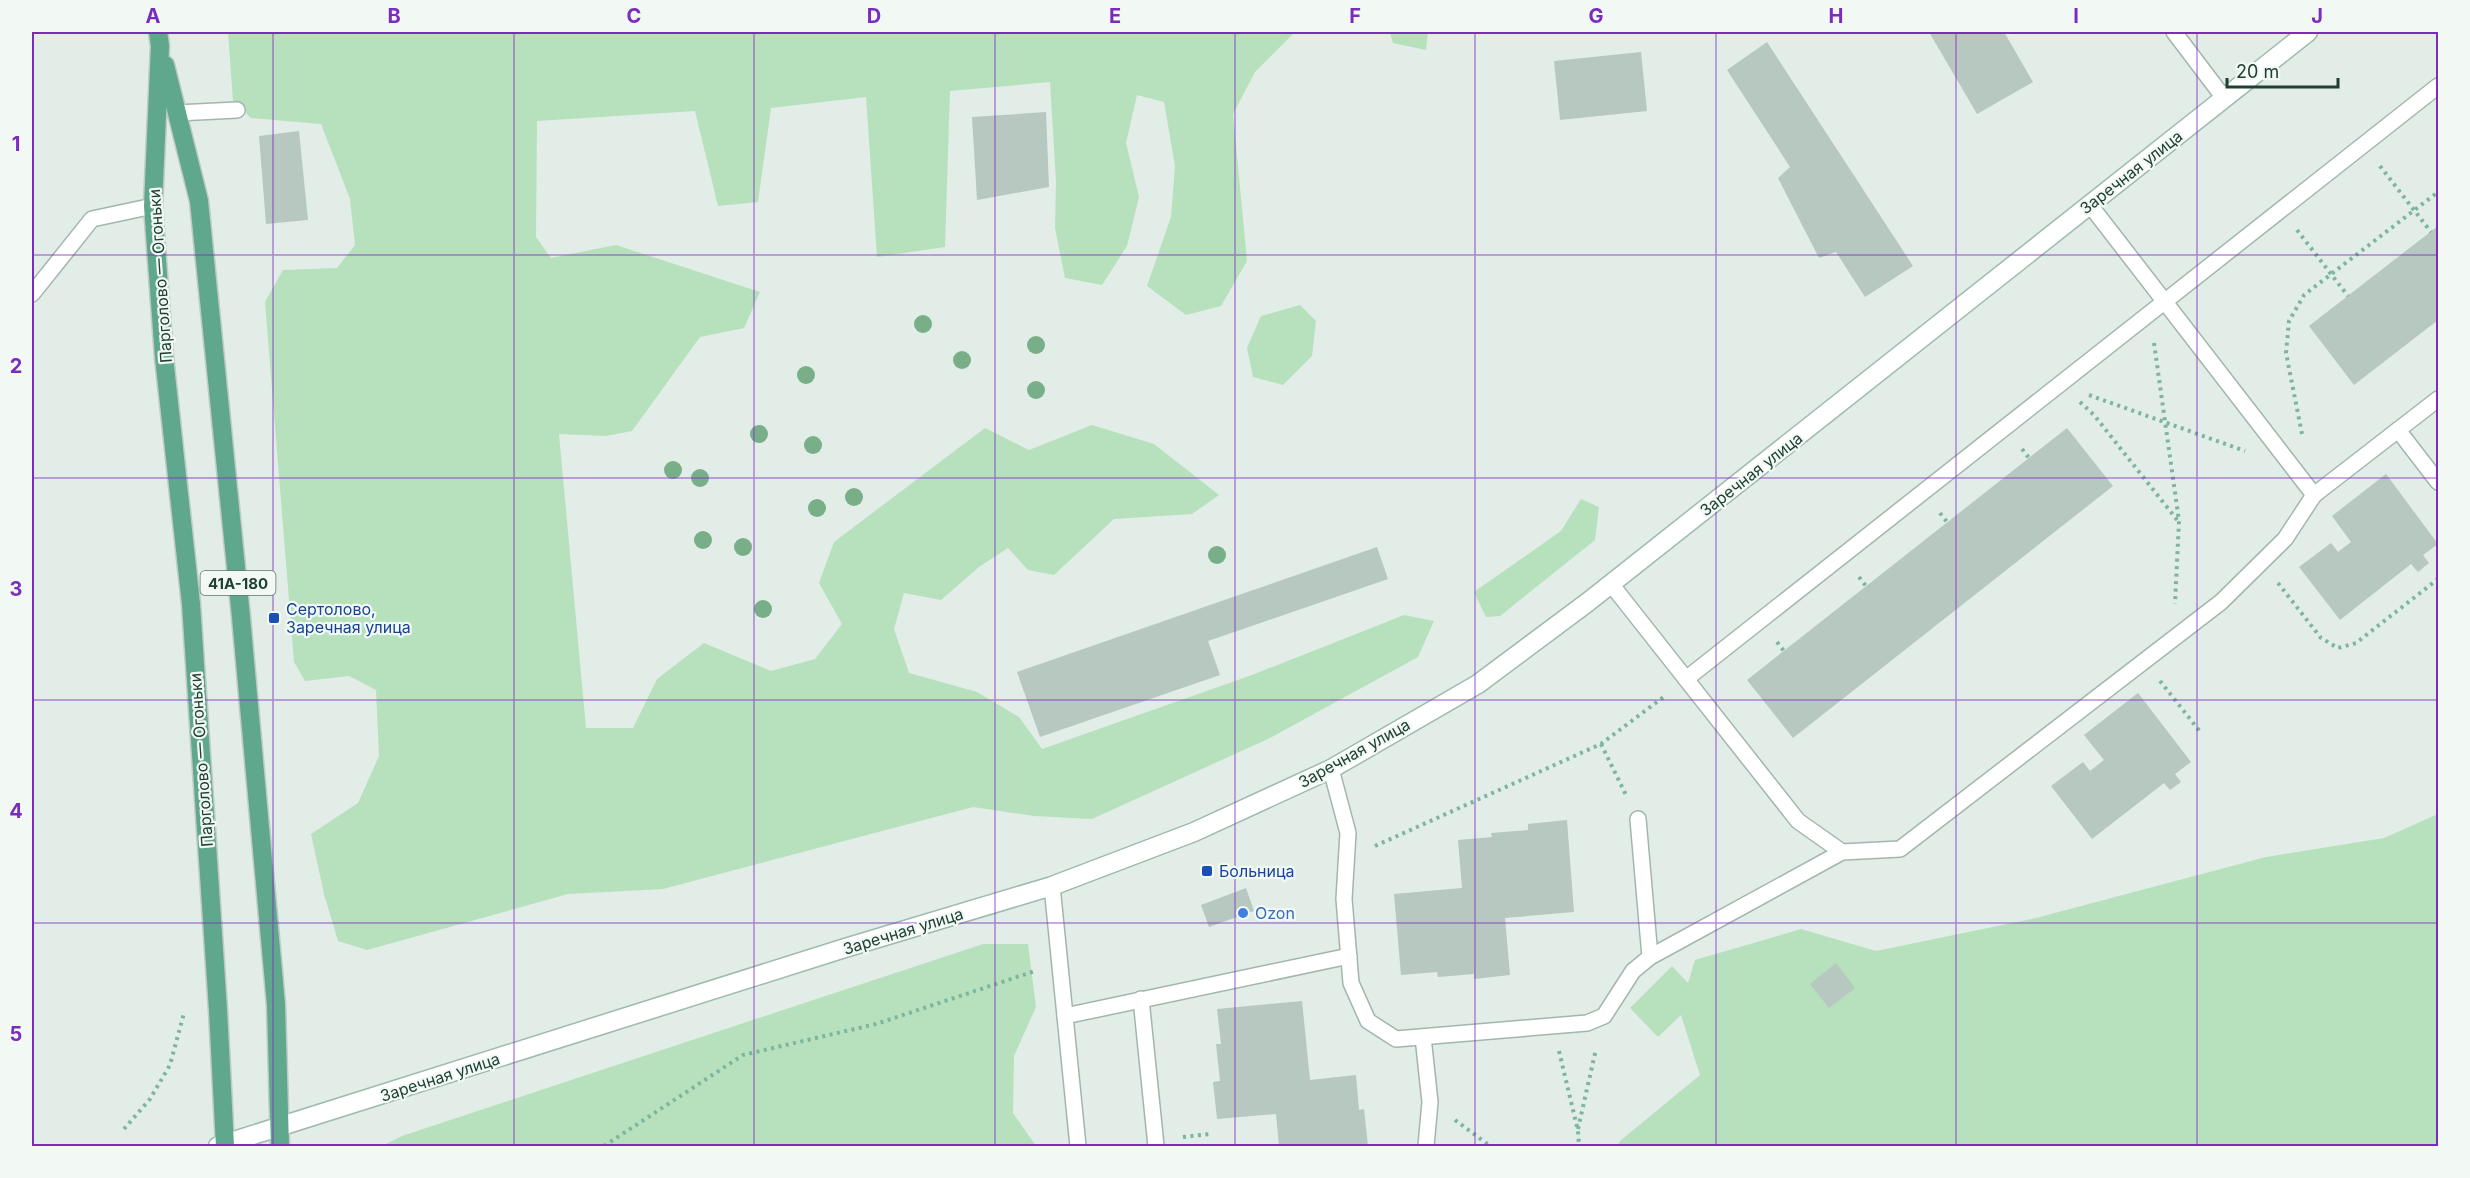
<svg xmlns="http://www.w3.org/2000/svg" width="2470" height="1178" viewBox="0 0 2470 1178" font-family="Inter,sans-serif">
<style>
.green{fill:#b7e1bd}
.building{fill:#b6c8bf}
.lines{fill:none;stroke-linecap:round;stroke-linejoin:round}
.service-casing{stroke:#a3b6ad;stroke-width:18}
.secondary-casing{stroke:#9ebaad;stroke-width:21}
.primary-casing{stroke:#c0cac6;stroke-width:21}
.path{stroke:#7db59d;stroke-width:4;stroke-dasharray:3 4.5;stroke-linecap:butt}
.service{stroke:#fff;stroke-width:15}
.secondary{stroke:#fff;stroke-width:18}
.primary{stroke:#60a88d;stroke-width:18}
.tree{fill:#79af88}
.grid{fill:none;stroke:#7b2cbf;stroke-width:1.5;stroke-opacity:0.55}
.transit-dot{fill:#1a4fb4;stroke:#f2f9f5;stroke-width:2}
.shop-dot{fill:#3f7fe0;stroke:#f2f9f5;stroke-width:2}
.labels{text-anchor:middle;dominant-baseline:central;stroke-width:4.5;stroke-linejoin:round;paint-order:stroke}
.shield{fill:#f2f9f5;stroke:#5e786d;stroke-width:1.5}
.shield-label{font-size:15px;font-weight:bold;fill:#1f4033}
.street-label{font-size:16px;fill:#1f4033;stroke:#f2f9f5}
.transit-label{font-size:16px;fill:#164399;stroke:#f2f9f5;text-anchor:start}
.shop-label{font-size:16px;fill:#366cbe;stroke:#f2f9f5;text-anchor:start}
.neatline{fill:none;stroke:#7b2cbf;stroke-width:2}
.grid-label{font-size:20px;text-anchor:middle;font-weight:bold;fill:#7b2cbf}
</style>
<rect width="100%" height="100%" fill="#e1ede6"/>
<g class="green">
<path d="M228 32H1295L1255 72 1233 114 1247 261 1221 306 1186 315 1147 286 1171 217 1175 166 1164 102 1137 95 1126 143 1139 197 1127 246 1102 285 1065 278 1055 228 1056 181 1050 82 950 91 945 247 877 257 866 97 771 108 758 202 718 206 695 111 537 121 536 237 551 258 616 245 760 292 744 328 700 337 632 431 606 436 559 434 586 728H633L657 679 704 643 771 671 815 659 842 624 819 583 834 542 985 428 1029 450 1092 425 1154 444 1219 495 1192 514 1114 519 1054 575 1028 570 1008 548 979 567 941 600 904 593 894 629 909 673 977 692 1019 717 1042 749 1252 675 1404 615 1434 621 1418 657 1270 738 1092 819 1034 816 973 807 663 889 568 894 367 950 338 941 324 894 311 834 358 803 379 756 376 690 349 676 305 681 294 662 265 302 283 270 337 268 355 245 350 199 321 124 251 118 233 101Z"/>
<path d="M1390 32H1428L1426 50 1393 43Z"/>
<path d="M1300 305 1316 321 1312 356 1283 385 1253 377 1247 348 1261 316Z"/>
<path d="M1581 499 1599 507 1595 540 1500 616 1486 617 1474 592 1561 531Z"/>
<path d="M2438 814V1146H1618L1620 1141 1700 1075 1681 1015 1658 1037 1630 1008 1672 966 1688 983 1695 960 1801 929 1876 951 2036 918 2266 857 2384 838Z"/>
<path d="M983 944H1028L1036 1007 1014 1056 1013 1113 1036 1146H382L402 1136Z"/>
</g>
<g class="building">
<path d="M1929 32H2004L2033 82 1977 114Z"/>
<path d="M1767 42 1913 266 1865 297 1836 252 1819 258 1778 178 1790 167 1727 70Z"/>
<path d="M1641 52 1647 111 1560 120 1554 61Z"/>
<path d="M1046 112 1049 187 977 200 972 117Z"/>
<path d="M299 131 308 220 266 224 259 136Z"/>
<path d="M2438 226V320L2354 385 2309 326Z"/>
<path d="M2067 428 2113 486 1793 738 1747 680Z"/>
<path d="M2386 474 2438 544 2423 555 2429 563 2418 572 2411 564 2340 620 2299 567 2331 543 2338 552 2351 542 2332 516Z"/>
<path d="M1377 547 1388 579 1208 641 1220 675 1040 737 1017 672Z"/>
<path d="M2138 693 2191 762 2175 774 2181 782 2170 790 2164 783 2092 839 2051 786 2083 762 2090 771 2104 760 2084 735Z"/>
<path d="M1567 820 1574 912 1505 918 1510 975 1474 979V974L1438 977 1437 972 1401 975 1394 894 1462 888 1458 840 1492 837 1491 833 1528 830V824Z"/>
<path d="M1246 888 1254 911 1209 927 1201 905Z"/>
<path d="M1836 963 1855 988 1829 1008 1810 984Z"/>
<path d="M1302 1001 1310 1080 1356 1075 1359 1110 1364 1109 1368 1146H1279L1276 1114 1217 1119 1213 1082 1220 1081 1216 1044H1221L1217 1009Z"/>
</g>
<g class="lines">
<g class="service-casing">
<g id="service">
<path d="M2174 32 2224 98"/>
<path d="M177 113 237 110"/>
<path d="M2090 205 2314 495"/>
<path d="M32 294 92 219 153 206"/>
<path d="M2398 430 2438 482"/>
<path d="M1611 584 1798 821 1842 852"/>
<path d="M1686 679 2438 86"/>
<path d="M1331 769 1348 833 1344 899 1351 983 1368 1021 1396 1039 1587 1023 1604 1016 1633 971 1650 957 1842 852 1900 849 2221 602 2285 539 2314 495 2438 399"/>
<path d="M1638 819 1650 957"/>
<path d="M1052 886 1078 1146"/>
<path d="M1141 999 1156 1146"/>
<path d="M1065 1016 1349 956"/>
<path d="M1423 1037 1430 1102 1426 1146"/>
</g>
</g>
<g class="secondary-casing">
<path id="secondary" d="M218 1146 845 948 1052 886 1194 832 1331 769 1478 684 1588 602 2308 32"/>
</g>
<g class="primary-casing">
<g id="primary">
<path d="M158 32 160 46 153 206 164 357 191 604 218 1010 225 1146"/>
<path d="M165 65 199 201 241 617 276 1005 280 1146"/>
</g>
</g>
<g class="path">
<path d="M2380 166 2431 232"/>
<path d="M2297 230 2348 296"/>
<path d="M2154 343 2179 521 2175 604"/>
<path d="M2089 395 2245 451"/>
<path d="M2080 402 2094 415 2178 521"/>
<path d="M2302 434 2286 353 2289 321 2304 295 2438 192"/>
<path d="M2022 449 2029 458"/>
<path d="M1940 513 1947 522"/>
<path d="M1859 577 1866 586"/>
<path d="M2278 583 2321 638 2338 648 2356 643 2438 579"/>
<path d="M1777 642 1784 651"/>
<path d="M2160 681 2202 734"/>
<path d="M1601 744 1626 795"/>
<path d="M1375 846 1601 744 1665 696"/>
<path d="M1559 1051 1578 1131 1579 1146"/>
<path d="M1455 1120 1490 1146"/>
<path d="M124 1129 150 1099 170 1065 184 1013"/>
<path d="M1578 1129 1596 1049"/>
<path d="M1183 1137 1210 1134"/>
<path d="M604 1146 743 1055 876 1024 1035 971"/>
</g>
<use href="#service" class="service"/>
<use href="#secondary" class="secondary"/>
<use href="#primary" class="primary"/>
</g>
<g class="tree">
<circle cx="923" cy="324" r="9"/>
<circle cx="1036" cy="345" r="9"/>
<circle cx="962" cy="360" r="9"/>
<circle cx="806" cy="375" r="9"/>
<circle cx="1036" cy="390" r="9"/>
<circle cx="759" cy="434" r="9"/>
<circle cx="813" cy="445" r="9"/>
<circle cx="673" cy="470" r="9"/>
<circle cx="700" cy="478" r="9"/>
<circle cx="854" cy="497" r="9"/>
<circle cx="817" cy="508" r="9"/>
<circle cx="703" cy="540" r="9"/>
<circle cx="743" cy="547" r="9"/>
<circle cx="1217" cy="555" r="9"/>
<circle cx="763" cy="609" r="9"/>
</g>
<path class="grid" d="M273 32V1146M514 32V1146M754 32V1146M995 32V1146M1235 32V1146M1475 32V1146M1716 32V1146M1956 32V1146M2197 32V1146M32 255H2438M32 478H2438M32 700H2438M32 923H2438"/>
<g class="transit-dot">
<rect x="268" y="612" width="12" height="12" rx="3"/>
<rect x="1201" y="865" width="12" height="12" rx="3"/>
</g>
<circle class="shop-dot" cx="1243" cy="913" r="6"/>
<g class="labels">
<rect class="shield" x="200.5" y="571" width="75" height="24" rx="4.5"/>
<g class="shield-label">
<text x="238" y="583">41А-180</text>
</g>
<g class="street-label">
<text transform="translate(2131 172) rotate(-38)">Заречная улица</text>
<text transform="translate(160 276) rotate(-94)">Парголово — Огоньки</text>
<text transform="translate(1751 474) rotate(-38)">Заречная улица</text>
<text transform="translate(1354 753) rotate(-29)">Заречная улица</text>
<text transform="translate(201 760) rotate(-94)">Парголово — Огоньки</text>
<text transform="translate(903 931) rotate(-17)">Заречная улица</text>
<text transform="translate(440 1077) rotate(-18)">Заречная улица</text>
</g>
<g class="transit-label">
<text x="286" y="609">Сертолово,<tspan x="286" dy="18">Заречная улица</tspan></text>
<text x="1219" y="871">Больница</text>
</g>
<g class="shop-label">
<text x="1255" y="913">Ozon</text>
</g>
</g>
<rect width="2470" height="1178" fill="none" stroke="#f2f9f5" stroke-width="66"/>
<path d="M2227 78v9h111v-9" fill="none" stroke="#1f4033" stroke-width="3"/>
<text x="2236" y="78" font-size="18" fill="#1f4033" stroke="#f2f9f5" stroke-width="4.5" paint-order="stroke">20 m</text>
<rect x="33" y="33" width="2404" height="1112" class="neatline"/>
<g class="grid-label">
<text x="153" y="23">A</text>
<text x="394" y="23">B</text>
<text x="634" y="23">C</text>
<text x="874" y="23">D</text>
<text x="1115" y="23">E</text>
<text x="1355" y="23">F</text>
<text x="1596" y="23">G</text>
<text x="1836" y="23">H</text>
<text x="2076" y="23">I</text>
<text x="2317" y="23">J</text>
<text x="16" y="151">1</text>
<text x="16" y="373">2</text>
<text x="16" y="596">3</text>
<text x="16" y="818">4</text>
<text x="16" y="1041">5</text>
</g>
</svg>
